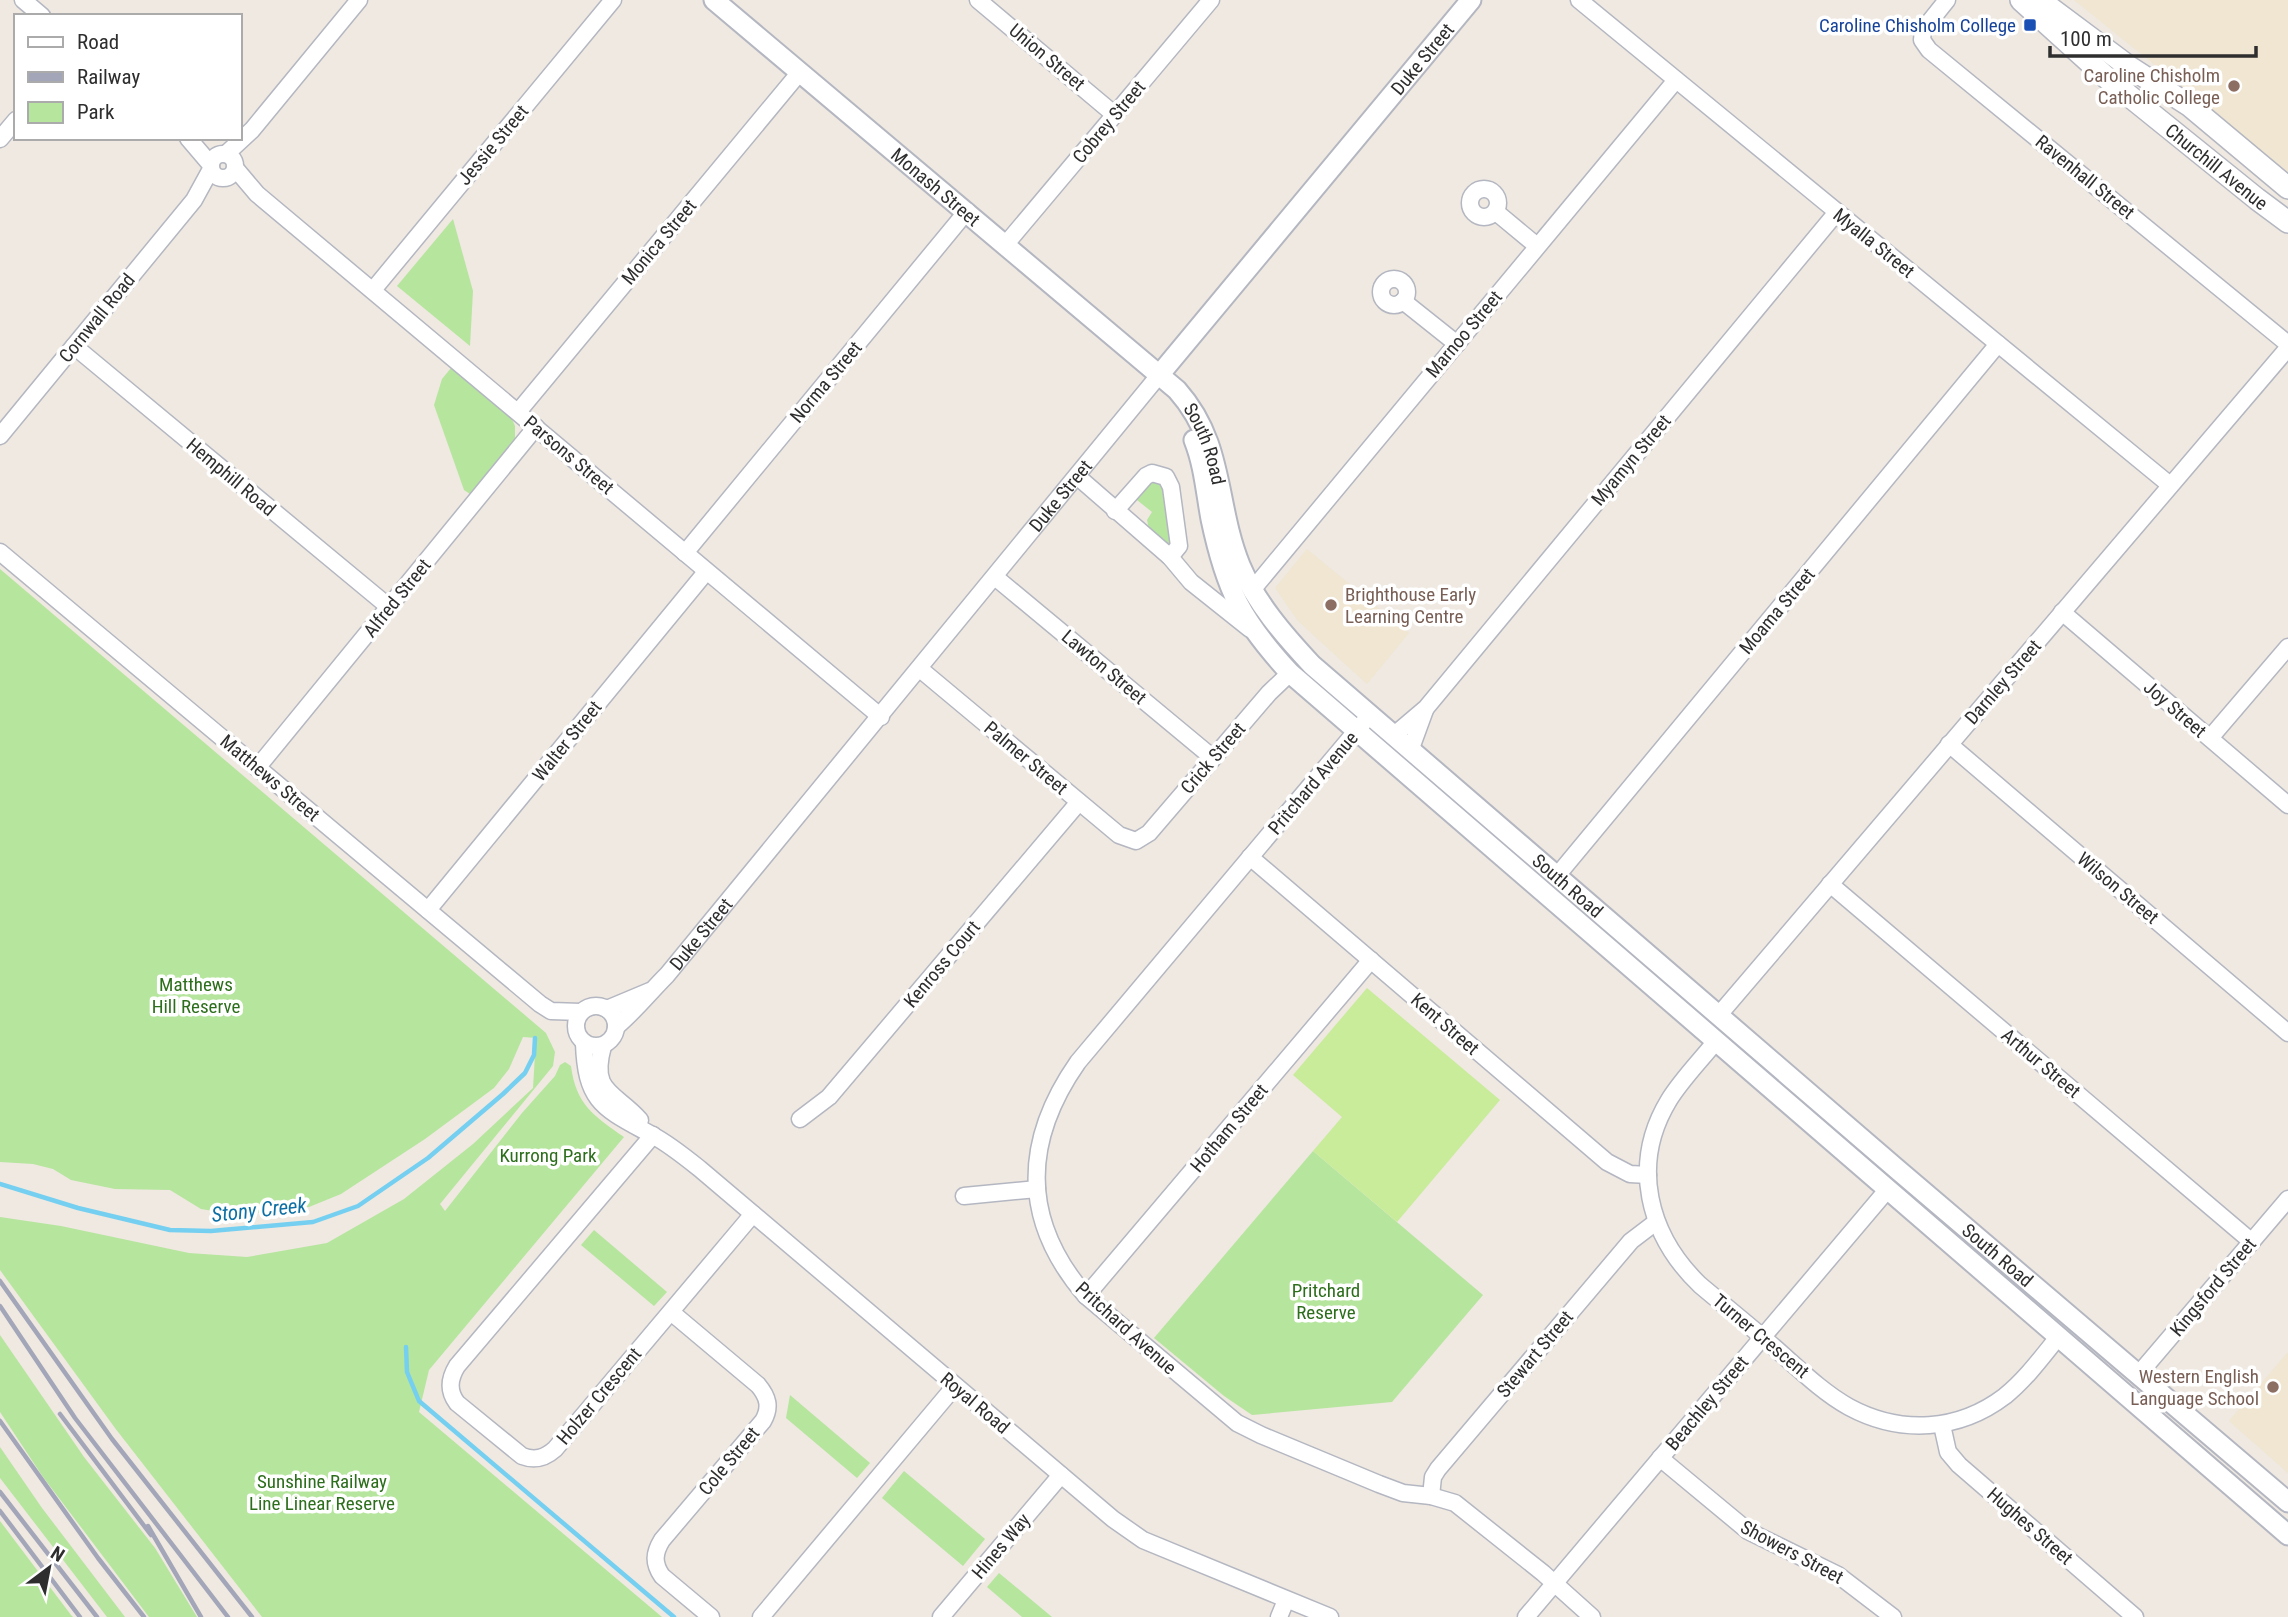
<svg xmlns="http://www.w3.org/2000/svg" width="2288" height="1617" viewBox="0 0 2288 1617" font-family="'Roboto Condensed',sans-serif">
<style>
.education{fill:#f0e6d1}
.green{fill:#b6e59e}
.pitch{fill:#c9ec9a}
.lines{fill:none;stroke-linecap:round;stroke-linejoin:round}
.stream{stroke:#75cff0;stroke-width:4.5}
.minor-casing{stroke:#b4b7c1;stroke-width:19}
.tertiary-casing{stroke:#b4b7c1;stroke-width:23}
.secondary-casing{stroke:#b4b7c1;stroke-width:24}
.minor{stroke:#fff;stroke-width:16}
.tertiary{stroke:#fff;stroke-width:19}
.secondary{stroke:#fff;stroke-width:21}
.rail{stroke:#a3a6b8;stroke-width:4.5}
.transit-dot{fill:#1a4fb4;stroke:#fff;stroke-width:2.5}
.education-dot{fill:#8d6e63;stroke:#fff;stroke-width:2.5}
.labels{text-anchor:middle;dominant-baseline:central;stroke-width:7;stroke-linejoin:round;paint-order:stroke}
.transit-label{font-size:19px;fill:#164399;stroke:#fff;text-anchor:end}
.street-label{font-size:19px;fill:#2e2e2e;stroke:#fff}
.education-label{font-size:19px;fill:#785e54;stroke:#fff;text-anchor:end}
.park-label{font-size:19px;fill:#2c6e1b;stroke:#fff}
.water-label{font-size:21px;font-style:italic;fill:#0d6fa3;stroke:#fff}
</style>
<rect width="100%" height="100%" fill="#efe9e1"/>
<g class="education">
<path d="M2074 0H2288V172Z"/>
<path d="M1307 549 1409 633 1367 684 1298 621 1275 588Z"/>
<path d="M2288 1352V1473L2229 1421Z"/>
</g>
<g class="green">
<path d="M453 219 473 291 470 346 397 286Z"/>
<path d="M451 368 512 419 515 426V439L470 494 464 490 434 405 442 379Z"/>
<path d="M1146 480 1164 483 1174 542 1169 548 1149 529 1147 520 1152 512 1132 496Z"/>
<path d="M0 569 546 1033 555 1052 553 1066 440 1204 445 1211 522 1113 555 1076 560 1065 565 1062 571 1066C576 1105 594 1116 624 1137L429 1370 419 1412 662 1617H262L115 1428 0 1270V1217L61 1226 189 1253 247 1257 327 1243 404 1199 473 1144 533 1088 536 1038 523 1037 509 1069 494 1088 425 1139 341 1194 309 1207 237 1215 201 1209 170 1190 115 1189 71 1180 53 1169 33 1164 0 1162Z"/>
<path d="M1313 1151 1483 1295 1392 1402 1252 1415 1224 1396 1154 1338Z"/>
<path d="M594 1230 667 1292 654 1306 581 1245Z"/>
<path d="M0 1335 84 1457 155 1548 197 1617H149L43 1477 0 1412Z"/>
<path d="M790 1395 870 1463 857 1478 786 1418Z"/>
<path d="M0 1447 42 1508 125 1617H107L0 1478Z"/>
<path d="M904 1471 985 1539 963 1566 882 1498Z"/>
<path d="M0 1521 71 1615 73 1617H0Z"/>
<path d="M999 1573 1052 1617H1022L987 1587Z"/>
</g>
<path class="pitch" d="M1367 988 1500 1100 1397 1222 1313 1151 1342 1117 1293 1075Z"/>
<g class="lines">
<g class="stream">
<path d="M0 1184 78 1208 170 1230 211 1231 313 1222 358 1206 428 1158 503 1094 525 1073 534 1055 535 1038"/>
<path d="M406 1347 407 1372 419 1401 674 1617"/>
</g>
<g class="minor-casing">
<g id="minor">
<path d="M23 0 42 16"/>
<path d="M978 0 1115 115"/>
<path d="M1579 0 2170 485"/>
<path d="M1947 0 1923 30 1922 40 1929 50 2288 344"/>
<path d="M188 138 211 165"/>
<path d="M0 139 16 120"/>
<path d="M226 154 252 130 359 0"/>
<circle cx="223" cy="166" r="12"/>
<path d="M235 168 257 194 881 717"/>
<circle cx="1484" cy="203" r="14"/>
<path d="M1496 212 1537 246"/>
<path d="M1006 244 1211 0"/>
<circle cx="1394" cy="292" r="13"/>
<path d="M373 290 613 0"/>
<path d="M1403 301 1457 344"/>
<path d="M74 346 389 607"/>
<path d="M518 412 800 72"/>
<path d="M0 436 194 200 211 169"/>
<path d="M1078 477 1170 557 1191 582 1250 629"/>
<path d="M1115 511 1146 476 1152 473 1166 477 1171 487 1179 546 1170 557"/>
<path d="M0 552 540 1004 551 1011 581 1012"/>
<path d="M685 553 967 211"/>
<path d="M995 577 1213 758"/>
<path d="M1253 589 1676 80"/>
<path d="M2062 612 2288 805"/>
<path d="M920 669 1119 835 1136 841 1149 833 1269 693 1290 673"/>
<path d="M1363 723 1078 1062C1022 1142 1021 1221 1086 1296L1237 1423 1261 1435 1379 1484 1403 1493 1431 1496 1455 1503 1543 1573 1592 1617"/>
<path d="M1393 736 1426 708 1837 212"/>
<path d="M2210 738 2288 647"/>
<path d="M1949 744 2288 1033"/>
<path d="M1410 751 1425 710"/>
<path d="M257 768 536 427"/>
<path d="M1250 857 1607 1162 1630 1174 1648 1175"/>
<path d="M1556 877 1998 344"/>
<path d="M1830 884 2252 1242"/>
<path d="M428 910 706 572"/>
<circle cx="596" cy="1026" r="20"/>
<path d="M607 1009 650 991"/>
<path d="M1718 1016 2288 348"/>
<path id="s1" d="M616 1027C635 1011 649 993 667 975L1160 374"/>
<path d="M1716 1041C1701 1060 1682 1079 1669 1100 1630 1164 1648 1235 1700 1285 1725 1306 1750 1326 1774 1347 1798 1368 1822 1392 1849 1407 1901 1435 1959 1431 2005 1396 2026 1379 2042 1357 2059 1336"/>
<path d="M584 1043C586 1103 603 1108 652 1135 669 1144 685 1157 700 1169L1113 1519 1143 1540 1330 1617"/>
<path d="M603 1046C590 1093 614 1091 640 1120"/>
<path d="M800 1119 829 1097 1079 802"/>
<path d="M653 1135 457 1366C449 1379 448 1391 457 1403L522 1456C535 1461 545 1458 555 1449L753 1214"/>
<path d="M964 1196 1037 1189"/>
<path d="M1086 1296 1371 960"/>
<path d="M671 1312 758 1385C768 1397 771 1407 763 1421L662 1540C654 1553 653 1563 662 1576L711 1617"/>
<path d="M2138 1375 2288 1199"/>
<path d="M1942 1425 1948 1452 1959 1465 2135 1617"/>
<path d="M1660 1458 1748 1531 1838 1575 1893 1617"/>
<path d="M1431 1496 1433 1477 1438 1469 1631 1241 1656 1222"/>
<path d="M761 1617 955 1386"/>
<path d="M941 1617 1061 1475"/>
<path d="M1279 1617 1286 1600"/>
<path d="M1526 1617 1888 1189"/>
</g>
</g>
<g class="tertiary-casing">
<g id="tertiary">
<path id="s2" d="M714 0 1177 390C1225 444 1215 503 1240 565 1256 603 1284 635 1312 665L1898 1170 2288 1502"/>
<path id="s3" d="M1160 374 1471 0"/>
<path d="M1194 440C1204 465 1206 492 1211 519 1226 590 1241 620 1290 673L2288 1535"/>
</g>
</g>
<g class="secondary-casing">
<g id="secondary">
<path id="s4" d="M2021 0 2107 78 2257 199 2288 222"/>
<path d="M2041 1 2128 66 2190 106 2288 188"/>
</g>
</g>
<use href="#minor" class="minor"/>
<use href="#tertiary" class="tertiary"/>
<use href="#secondary" class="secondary"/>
<g class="rail">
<path d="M0 1281 112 1439 252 1617"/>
<path d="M0 1306 75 1418 228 1617"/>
<path d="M60 1414 151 1535"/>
<path d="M0 1421 98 1558 144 1617"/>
<path d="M0 1492 97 1617"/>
<path d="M0 1511 80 1617"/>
<path d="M148 1526 201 1617"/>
</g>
</g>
<rect class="transit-dot" x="2023" y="18" width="14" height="14" rx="3.5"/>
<g class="education-dot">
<circle cx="2234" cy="86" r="7"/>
<circle cx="1331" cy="605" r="7"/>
<circle cx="2273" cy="1387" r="7"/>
</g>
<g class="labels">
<g class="transit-label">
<text x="2016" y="25">Caroline Chisholm College</text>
</g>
<g class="street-label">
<text transform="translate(1047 57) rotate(40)">Union Street</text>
<text stroke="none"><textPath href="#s3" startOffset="410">Duke Street</textPath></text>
<text transform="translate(1109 122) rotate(-50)">Cobrey Street</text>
<text transform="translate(493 145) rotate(-50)">Jessie Street</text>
<text stroke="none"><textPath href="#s4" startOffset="257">Churchill Avenue</textPath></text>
<text transform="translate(2085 177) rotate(39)">Ravenhall Street</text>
<text stroke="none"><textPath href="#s2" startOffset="290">Monash Street</textPath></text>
<text transform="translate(659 242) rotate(-50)">Monica Street</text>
<text transform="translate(1874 243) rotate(39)">Myalla Street</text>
<text transform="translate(97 318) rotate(-51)">Cornwall Road</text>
<text transform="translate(1464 334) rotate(-50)">Marnoo Street</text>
<text transform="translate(826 382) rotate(-50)">Norma Street</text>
<text stroke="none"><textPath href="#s2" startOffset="667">South Road</textPath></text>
<text transform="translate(569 455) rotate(40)">Parsons Street</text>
<text transform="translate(1631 460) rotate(-50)">Myamyn Street</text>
<text transform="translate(231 477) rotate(40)">Hemphill Road</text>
<text stroke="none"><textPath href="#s1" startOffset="693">Duke Street</textPath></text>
<text transform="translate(397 598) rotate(-51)">Alfred Street</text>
<text transform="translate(1777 611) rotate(-50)">Moama Street</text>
<text transform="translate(1104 667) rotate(40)">Lawton Street</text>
<text transform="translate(2003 682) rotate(-49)">Darnley Street</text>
<text transform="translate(2175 709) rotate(41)">Joy Street</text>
<text transform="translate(567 741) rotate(-51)">Walter Street</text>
<text transform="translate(1026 758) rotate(40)">Palmer Street</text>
<text transform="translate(1213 758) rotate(-49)">Crick Street</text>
<text transform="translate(270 778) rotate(40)">Matthews Street</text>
<text transform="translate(1313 783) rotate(-50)">Pritchard Avenue</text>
<text stroke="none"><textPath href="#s2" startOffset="1255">South Road</textPath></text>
<text transform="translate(2118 888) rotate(40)">Wilson Street</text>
<text stroke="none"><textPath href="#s1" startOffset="126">Duke Street</textPath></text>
<text transform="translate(942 964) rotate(-50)">Kenross Court</text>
<text transform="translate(1445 1024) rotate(41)">Kent Street</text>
<text transform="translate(2041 1063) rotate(40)">Arthur Street</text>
<text transform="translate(1229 1128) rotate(-50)">Hotham Street</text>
<text stroke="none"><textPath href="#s2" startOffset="1822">South Road</textPath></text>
<text transform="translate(2213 1287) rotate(-50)">Kingsford Street</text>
<text transform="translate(1126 1328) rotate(42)">Pritchard Avenue</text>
<text transform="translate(1761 1336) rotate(40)">Turner Crescent</text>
<text transform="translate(1535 1354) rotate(-50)">Stewart Street</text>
<text transform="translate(599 1396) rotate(-50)">Holzer Crescent</text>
<text transform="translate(975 1403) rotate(40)">Royal Road</text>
<text transform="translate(1707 1403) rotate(-50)">Beachley Street</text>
<text transform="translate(729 1461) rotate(-50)">Cole Street</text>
<text transform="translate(2030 1526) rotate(41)">Hughes Street</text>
<text transform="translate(1001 1546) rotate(-50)">Hines Way</text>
<text transform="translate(1792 1552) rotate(28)">Showers Street</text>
</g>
<g class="education-label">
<text x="2220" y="75">Caroline Chisholm<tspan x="2220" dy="22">Catholic College</tspan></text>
<text x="1345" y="594" text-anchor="start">Brighthouse Early<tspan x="1345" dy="22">Learning Centre</tspan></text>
<text x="2259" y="1376">Western English<tspan x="2259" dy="22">Language School</tspan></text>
</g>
<g class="park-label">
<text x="196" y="984">Matthews<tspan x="196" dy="22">Hill Reserve</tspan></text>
<text x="548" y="1155">Kurrong Park</text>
<text x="1326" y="1290">Pritchard<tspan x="1326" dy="22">Reserve</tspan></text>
<text x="322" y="1481">Sunshine Railway<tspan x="322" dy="22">Line Linear Reserve</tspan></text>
</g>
<g class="water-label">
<text transform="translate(259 1210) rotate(-6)">Stony Creek</text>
</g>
</g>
<rect x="14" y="14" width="228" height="126" fill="#ffffff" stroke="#ababab" stroke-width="2"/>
<rect x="28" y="37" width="35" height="10" fill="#ffffff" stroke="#ababab" stroke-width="2"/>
<text x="77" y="49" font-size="21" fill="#2e2e2e">Road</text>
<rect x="28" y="72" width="35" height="10" fill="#a3a6b8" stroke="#ababab" stroke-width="2"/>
<text x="77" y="84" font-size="21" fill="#2e2e2e">Railway</text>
<rect x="28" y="102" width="35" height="21" fill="#b6e59e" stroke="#ababab" stroke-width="2"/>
<text x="77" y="119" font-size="21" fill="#2e2e2e">Park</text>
<g transform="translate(49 1568) rotate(32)" stroke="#ffffff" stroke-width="5" paint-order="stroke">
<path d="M0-5L12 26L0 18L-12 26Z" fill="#2e2e2e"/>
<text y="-10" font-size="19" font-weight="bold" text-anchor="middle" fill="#2e2e2e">N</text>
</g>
<path d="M2050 46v10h206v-10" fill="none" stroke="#2e2e2e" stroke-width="3.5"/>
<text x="2060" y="46" font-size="21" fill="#2e2e2e" stroke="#ffffff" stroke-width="5" paint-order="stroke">100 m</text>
</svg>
